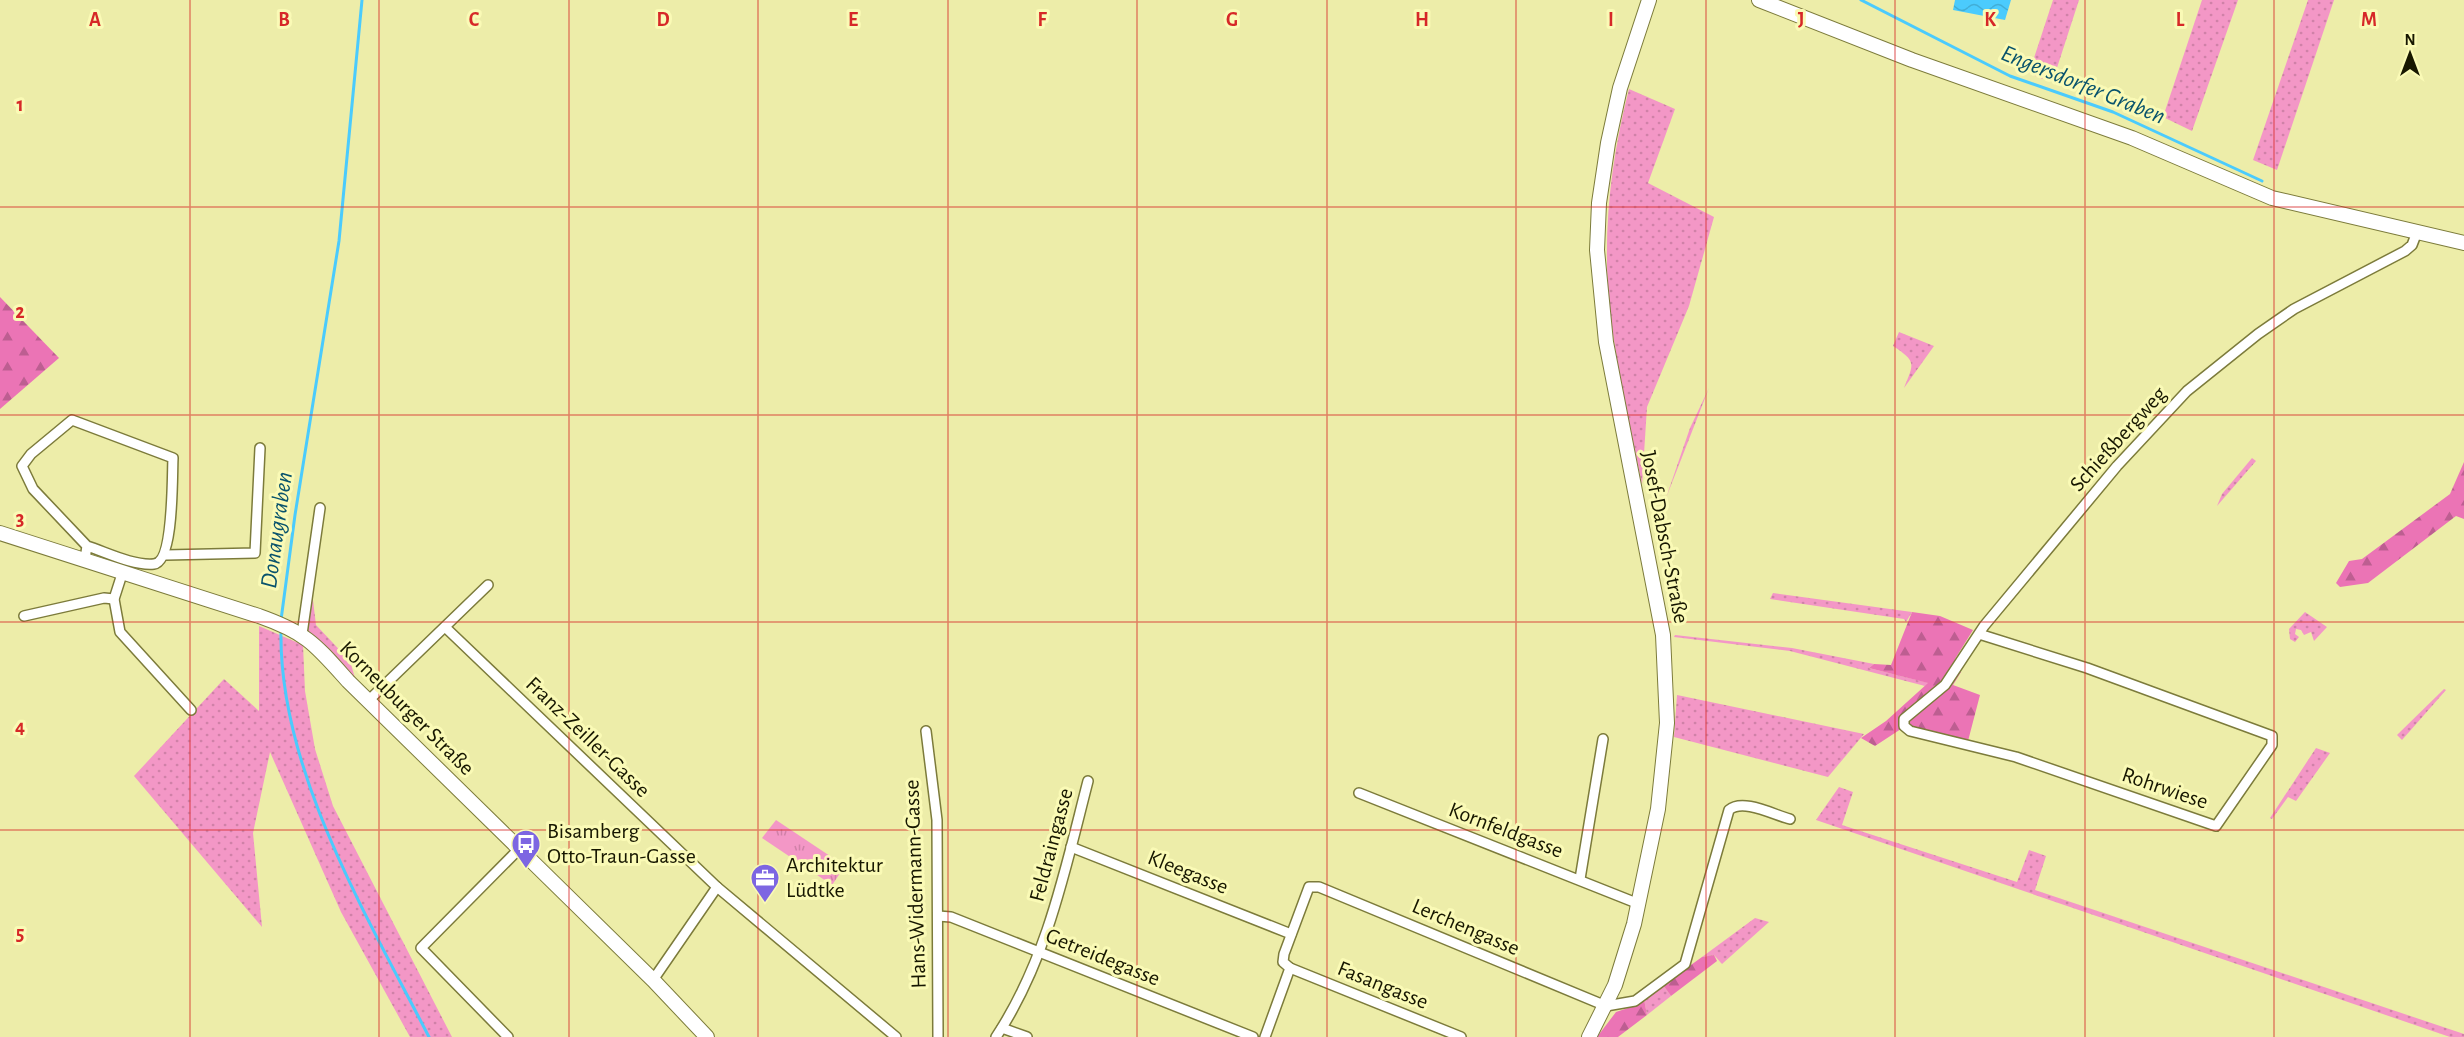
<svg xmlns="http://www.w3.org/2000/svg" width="2464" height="1037" viewBox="0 0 2464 1037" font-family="'Alegreya Sans',sans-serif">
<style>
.grass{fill:url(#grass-dots)}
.forest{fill:url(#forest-firs)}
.park{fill:url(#park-tufts)}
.water{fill:url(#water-waves)}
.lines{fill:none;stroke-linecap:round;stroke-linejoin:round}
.stream{stroke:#4bcbfd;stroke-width:3}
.street-casing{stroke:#7c7b3b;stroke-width:12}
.secondary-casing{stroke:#7c7b3b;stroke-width:16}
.street{stroke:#fff;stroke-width:9}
.secondary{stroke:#fff;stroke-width:14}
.grid{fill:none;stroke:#d62828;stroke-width:1.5;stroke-opacity:0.55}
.labels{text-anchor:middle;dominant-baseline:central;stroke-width:6;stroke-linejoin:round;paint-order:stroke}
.street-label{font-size:22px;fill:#171700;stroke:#fafab6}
.poi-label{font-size:22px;fill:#171700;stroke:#fafab6;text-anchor:start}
.water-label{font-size:24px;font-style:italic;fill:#09536c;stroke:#fafab6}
.grid-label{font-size:20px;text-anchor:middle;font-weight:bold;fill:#d62828;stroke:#fafab6;stroke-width:6;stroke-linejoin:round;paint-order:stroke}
</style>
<defs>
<pattern id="grass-dots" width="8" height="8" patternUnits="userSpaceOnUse" patternTransform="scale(1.5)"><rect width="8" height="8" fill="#f397c6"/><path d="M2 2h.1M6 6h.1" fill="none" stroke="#d081a8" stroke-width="1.8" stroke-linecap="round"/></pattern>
<pattern id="forest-firs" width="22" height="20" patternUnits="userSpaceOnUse" patternTransform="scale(1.5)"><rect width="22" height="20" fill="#eb74b5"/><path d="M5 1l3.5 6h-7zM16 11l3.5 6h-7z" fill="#bd5e91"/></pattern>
<pattern id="park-tufts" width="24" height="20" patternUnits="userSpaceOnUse" patternTransform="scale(1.5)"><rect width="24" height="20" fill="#f397c6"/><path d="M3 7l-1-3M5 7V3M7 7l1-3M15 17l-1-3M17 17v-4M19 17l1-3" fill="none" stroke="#d081a8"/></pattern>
<pattern id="water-waves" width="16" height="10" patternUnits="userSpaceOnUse" patternTransform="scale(1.5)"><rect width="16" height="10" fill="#4bcbfd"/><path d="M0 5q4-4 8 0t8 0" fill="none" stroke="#41aed7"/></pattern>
</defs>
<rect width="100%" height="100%" fill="#ededa9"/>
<g class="grass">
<path d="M2053 0H2079L2054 77 2045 75 2042 79 2029 73Z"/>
<path d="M2202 0H2238L2192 131 2163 117Z"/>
<path d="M2308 0H2334L2277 170 2253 160Z"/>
<path d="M1629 89 1675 109 1648 183 1714 217 1689 306 1647 407 1642 485C1631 430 1618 375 1611 319 1601 242 1610 163 1629 89Z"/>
<path d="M1899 332 1934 346 1904 388C1914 363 1917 362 1893 346Z"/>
<path d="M1709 388 1666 498 1690 428Z"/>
<path d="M2252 458 2256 461 2217 506 2222 494Z"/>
<path d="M311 584 316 625 350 661 355 678 369 700 302 634Z"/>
<path d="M1773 593 1912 612 1906 622 1904 619 1770 599Z"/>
<path d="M2305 612 2327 627 2314 641 2311 632 2304 635 2301 630 2296 629 2295 634 2299 637 2295 642 2290 639 2289 629Z"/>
<path d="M259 626 303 645 305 691 315 749 333 806 452 1037H410L341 912 270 752 253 833 262 927 134 776 224 679 259 711Z"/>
<path d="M1675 635 1792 648 1874 664 1869 668 1929 683 1925 686 1790 651 1674 637Z"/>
<path d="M2444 689 2446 690 2402 740 2397 735Z"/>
<path d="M1677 695 1864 734 1828 777 1674 737Z"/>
<path d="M2316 748 2330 753 2296 801 2288 797 2272 819 2270 818Z"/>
<path d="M1839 787 1853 792 1842 825 2017 882 2029 850 2046 856 2035 890 2464 1034V1037H2450L1816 820Z"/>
<path d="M1755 918 1769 922 1722 964 1714 955 1702 957Z"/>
<path d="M1663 985 1671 996 1647 1015 1644 999Z"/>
</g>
<g class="forest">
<path d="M0 297 59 358 0 409Z"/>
<path d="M2464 462V519L2456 516 2368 583 2340 587 2336 583 2349 561 2362 559 2450 494Z"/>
<path d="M1912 612 1940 616 1973 630 1955 659 1954 666 1961 672 1953 685 1980 695 1968 741 1901 729 1875 746 1861 738 1886 721 1928 683 1869 668 1874 664 1891 665Z"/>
<path d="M1714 955 1717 961 1671 996 1663 985 1702 957Z"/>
<path d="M1644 999 1647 1015 1618 1037H1597L1616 1012 1634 1006Z"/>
</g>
<path class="park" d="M776 820 845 866 832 885 762 838Z"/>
<path class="water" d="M1955 0H2011L2005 20 1953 10Z"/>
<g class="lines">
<g class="stream">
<path d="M1861 0 2010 76 2113 112 2262 181"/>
<path d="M281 620 295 515 339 241 362 0"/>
<path d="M281 629C278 769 367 916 429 1037"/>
</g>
<g class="street-casing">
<g id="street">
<path d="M166 555 255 553 260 448"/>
<path d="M85 559 87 546 33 489 22 466 31 454 72 420 173 458C172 476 174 562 154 564 133 566 106 552 87 546"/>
<path d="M123 571 114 599 120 632 191 710"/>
<path d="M24 616 104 598 114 599"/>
<path d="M446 628 717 887 896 1037"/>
<path d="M302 634 320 508"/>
<path d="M1979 634 2087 668 2272 736V745L2216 826 2016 757 1910 731 1904 726V719L1945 685 1984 626 2117 466 2187 391 2258 334 2294 309 2405 251 2412 245 2417 232"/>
<path d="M369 700 488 585"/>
<path d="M926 731 937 820 938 1037"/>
<path d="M1359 793 1639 904"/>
<path d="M1071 847 1291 934"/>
<path d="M1580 879 1603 739"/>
<path d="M938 916 951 917 1253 1037"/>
<path d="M1290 968 1461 1037"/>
<path d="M653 980 717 887"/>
<path d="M1002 1028 1027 1037"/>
<path d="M508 1037 421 948 518 850"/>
<path d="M996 1037C1047 960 1065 870 1088 781"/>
<path d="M1265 1037 1290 968 1283 962 1284 954 1309 887H1319L1606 1006 1635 1001 1685 964 1729 810C1743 798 1774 815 1790 819"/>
</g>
</g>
<g class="secondary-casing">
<g id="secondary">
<path d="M1759 0 1912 60 2132 138 2272 198 2464 243"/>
<path d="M0 533 259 616C307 633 315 644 348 681L653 980 707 1037"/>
<path d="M1589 1037 1615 985 1634 924 1658 809 1667 723 1663 635 1606 342 1597 250 1599 203 1608 143 1620 88 1649 0"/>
</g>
</g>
<use href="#street" class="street"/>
<use href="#secondary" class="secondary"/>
</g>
<path class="grid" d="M190 0V1037M379 0V1037M569 0V1037M758 0V1037M948 0V1037M1137 0V1037M1327 0V1037M1516 0V1037M1706 0V1037M1895 0V1037M2085 0V1037M2274 0V1037M0 207H2464M0 415H2464M0 622H2464M0 830H2464"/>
<defs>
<g id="bus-pin" transform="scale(1.5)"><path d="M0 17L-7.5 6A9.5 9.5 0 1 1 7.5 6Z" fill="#7d66e2" stroke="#fafab6"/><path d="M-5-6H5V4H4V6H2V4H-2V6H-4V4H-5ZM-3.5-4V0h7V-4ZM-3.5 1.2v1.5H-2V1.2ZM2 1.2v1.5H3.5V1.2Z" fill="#fff"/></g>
<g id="office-pin" transform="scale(1.5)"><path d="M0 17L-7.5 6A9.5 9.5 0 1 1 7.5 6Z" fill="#7d66e2" stroke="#fafab6"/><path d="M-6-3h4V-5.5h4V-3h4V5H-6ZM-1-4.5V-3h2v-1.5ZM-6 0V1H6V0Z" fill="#fff"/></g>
</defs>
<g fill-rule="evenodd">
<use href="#bus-pin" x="526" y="844"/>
<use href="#office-pin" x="765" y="878"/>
</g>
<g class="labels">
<g class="street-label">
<text transform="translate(2118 439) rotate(-48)">Schießbergweg</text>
<text transform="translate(1665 537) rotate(79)">Josef-Dabsch-Straße</text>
<text transform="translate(407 708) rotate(45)">Korneuburger Straße</text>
<text transform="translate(588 737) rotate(44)">Franz-Zeiller-Gasse</text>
<text transform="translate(2165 788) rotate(19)">Rohrwiese</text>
<text transform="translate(1506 830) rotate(21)">Kornfeldgasse</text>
<text transform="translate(1051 845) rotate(-75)">Feldraingasse</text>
<text transform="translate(1188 872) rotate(22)">Kleegasse</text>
<text transform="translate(915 884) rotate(-92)">Hans-Widermann-Gasse</text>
<text transform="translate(1466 927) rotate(23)">Lerchengasse</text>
<text transform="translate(1103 957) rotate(22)">Getreidegasse</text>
<text transform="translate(1383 985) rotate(22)">Fasangasse</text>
</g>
<g class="poi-label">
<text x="547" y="831">Bisamberg<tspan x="547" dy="25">Otto-Traun-Gasse</tspan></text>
<text x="786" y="865">Architektur<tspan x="786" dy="25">Lüdtke</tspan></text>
</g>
<g class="water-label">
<text transform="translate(2083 85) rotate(22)">Engersdorfer Graben</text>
<text transform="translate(277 530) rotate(-82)">Donaugraben</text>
</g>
</g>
<g class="grid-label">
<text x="95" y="26">A</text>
<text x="284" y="26">B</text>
<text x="474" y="26">C</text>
<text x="663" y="26">D</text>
<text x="853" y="26">E</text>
<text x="1042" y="26">F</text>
<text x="1232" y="26">G</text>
<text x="1422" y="26">H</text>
<text x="1611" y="26">I</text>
<text x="1801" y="26">J</text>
<text x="1990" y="26">K</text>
<text x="2180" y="26">L</text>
<text x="2369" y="26">M</text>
<text x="20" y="111">1</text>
<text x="20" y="318">2</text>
<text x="20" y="525">3</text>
<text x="20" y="733">4</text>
<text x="20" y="940">5</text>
</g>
<g transform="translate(2410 54)" stroke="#fafab6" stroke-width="4.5" paint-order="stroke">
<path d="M0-4.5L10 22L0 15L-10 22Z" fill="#171700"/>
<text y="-9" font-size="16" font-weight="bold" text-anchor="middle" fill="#171700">N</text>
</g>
</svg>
